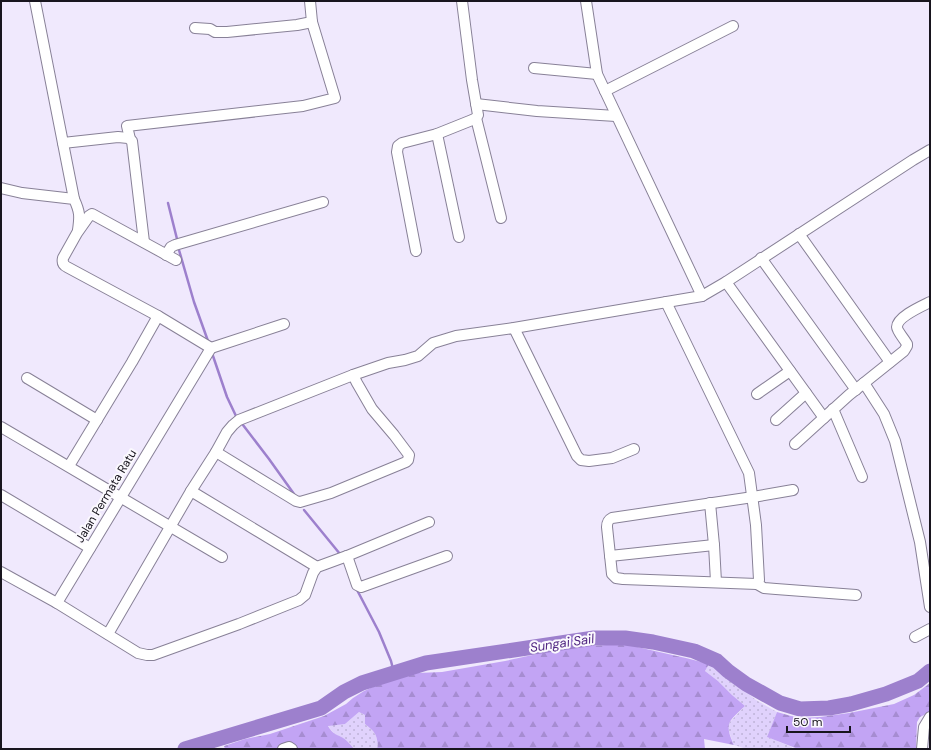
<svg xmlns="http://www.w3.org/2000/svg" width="931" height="750" viewBox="0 0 931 750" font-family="'DM Sans',sans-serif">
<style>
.grass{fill:url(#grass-dots)}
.forest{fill:url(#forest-firs)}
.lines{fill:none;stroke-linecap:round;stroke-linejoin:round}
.stream{stroke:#9d80cd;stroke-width:2.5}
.river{stroke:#9d80cd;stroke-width:15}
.street-casing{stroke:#888197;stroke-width:12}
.street{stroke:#fff;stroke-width:10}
.labels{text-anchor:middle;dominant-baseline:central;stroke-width:4;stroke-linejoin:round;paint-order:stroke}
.street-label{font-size:12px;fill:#18151e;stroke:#fbf9fe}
.water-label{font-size:13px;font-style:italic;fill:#522883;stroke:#fbf9fe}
</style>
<defs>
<pattern id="grass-dots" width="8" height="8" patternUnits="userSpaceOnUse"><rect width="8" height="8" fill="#e0d2fc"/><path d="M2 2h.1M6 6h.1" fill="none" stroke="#bfb3d8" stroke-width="1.8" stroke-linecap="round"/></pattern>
<pattern id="forest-firs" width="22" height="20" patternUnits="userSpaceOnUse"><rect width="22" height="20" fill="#c2a4f4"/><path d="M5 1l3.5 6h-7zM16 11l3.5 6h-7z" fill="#a68cd1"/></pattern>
</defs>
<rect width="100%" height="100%" fill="#f0e9fd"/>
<g class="grass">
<path d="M709 664 714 665 756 700 777 712 767 737 792 747 791 749H747L734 745 728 729 729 723 745 706 732 695 718 681 705 671Z"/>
<path d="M359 712 365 715V724C375 732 377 734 378 747L375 749H354C352 746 349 743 347 741 339 734 334 737 328 725L345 724Z"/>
</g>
<g class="forest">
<path d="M625 644C653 651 681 656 709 664L705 671 718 681 732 695 745 706C728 722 724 723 734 745L704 739 705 749H375L378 747C377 734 375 732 365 724V715L359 712 345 724 328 726C334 737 340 734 347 741 349 743 352 746 354 749H296L291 746 273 749H225L224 746 245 739 270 734 324 716 346 704 353 698 364 691 386 681 417 673 442 672 505 661 570 647Z"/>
<path d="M930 683V712L920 717 917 722 916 749H798L767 737 777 712 791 716 802 718 820 717 849 713 894 704 914 695Z"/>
</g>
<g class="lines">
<g class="stream">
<path d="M168 203 177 239"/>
<path d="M179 250 194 302 208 341"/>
<path d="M213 356 227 397 236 416"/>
<path d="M243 425 269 459 294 494"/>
<path d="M304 510 340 554"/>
<path d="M356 588 379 632 391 661 394 673"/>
</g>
<path class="river" d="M185 749 321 708 344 692 362 683 426 663 594 638H625L653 642 694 651 717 661 728 671 746 684 780 703 800 709 829 708 851 704 886 694 918 681 930 671"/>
<g class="street-casing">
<g id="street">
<path d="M35 1 74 199"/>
<path d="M586 1 597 74 702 296"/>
<path d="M195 28 210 29 215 32H227L297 25 312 22"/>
<path d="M534 68 597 74"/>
<path d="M605 91 733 26"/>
<path d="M476 104 537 111 616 116"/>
<path d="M476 118 501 218"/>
<path d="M437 134 459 237"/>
<path d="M130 139 127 126 303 106 335 98 312 22 310 1"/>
<path d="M63 143 118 137 128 138 132 141 144 242"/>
<path d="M1 188 22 193 74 199C80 212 80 216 78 230"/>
<path d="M799 234 890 362"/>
<path d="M416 251 397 152 398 146 402 143 437 134 472 120 476 118 478 115 472 80 462 1"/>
<path d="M166 255 171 247 175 245 323 202"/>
<path d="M761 258 856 390"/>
<path d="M176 260 92 214 89 216 77 233 63 258C62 262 63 265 67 267L158 316 211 348"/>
<path d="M726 282 824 418"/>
<path d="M666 302 749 473 756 525 759 580 757 584"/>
<path d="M514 328 577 456 581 460 589 461 612 458 634 449"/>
<path d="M211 348 284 324"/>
<path d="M27 378 97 420"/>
<path d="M864 383 884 414 895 441 920 542 930 607"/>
<path d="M757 394 790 371"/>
<path d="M833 409 862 477"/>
<path d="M776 420 806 393"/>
<path d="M1 427C75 470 148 514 222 557"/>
<path d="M795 444 849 395 904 351 907 346V344C905 340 897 331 897 327 897 317 922 306 930 302"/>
<path d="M216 452 296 501 300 502 331 493 406 462 408 460 409 455 394 435 372 409 357 383 353 375"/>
<path d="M69 466 132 362 158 316"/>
<path d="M793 490 753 497 612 518C608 520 607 522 607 527L612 574 616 578 623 579 757 584 764 588 776 589 856 595"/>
<path d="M191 491 317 567"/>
<path d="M1 495 90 548"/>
<path d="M710 503 714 545 716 582"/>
<path d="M347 556 357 585 361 587 447 556"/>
<path d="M610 556 714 545"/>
<path d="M1 572 57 603 211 348"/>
<path d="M57 603 138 653 147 655H153L239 624 299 600 305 595 313 573 317 567 347 556 429 522"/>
<path d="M108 634 191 491 216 452 227 432 233 425 239 420 353 375 388 363 405 360 418 356 433 343 456 336 514 328 702 296 726 282 913 160 930 150"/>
<path d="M915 637 930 629"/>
<path d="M283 749 289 747 292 749"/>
<path d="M922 749 924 727 930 717"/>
</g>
</g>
<use href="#street" class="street"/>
</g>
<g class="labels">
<g class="street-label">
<text transform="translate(106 496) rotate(-59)">Jalan Permata Ratu</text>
</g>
<g class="water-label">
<text transform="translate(562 643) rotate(-8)">Sungai Sail</text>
</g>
</g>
<rect width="931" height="750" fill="none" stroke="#18151e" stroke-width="4"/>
<path d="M787 726v6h63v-6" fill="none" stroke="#18151e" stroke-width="2"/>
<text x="793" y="726" font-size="12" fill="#18151e" stroke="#fbf9fe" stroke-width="3" paint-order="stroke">50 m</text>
</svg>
